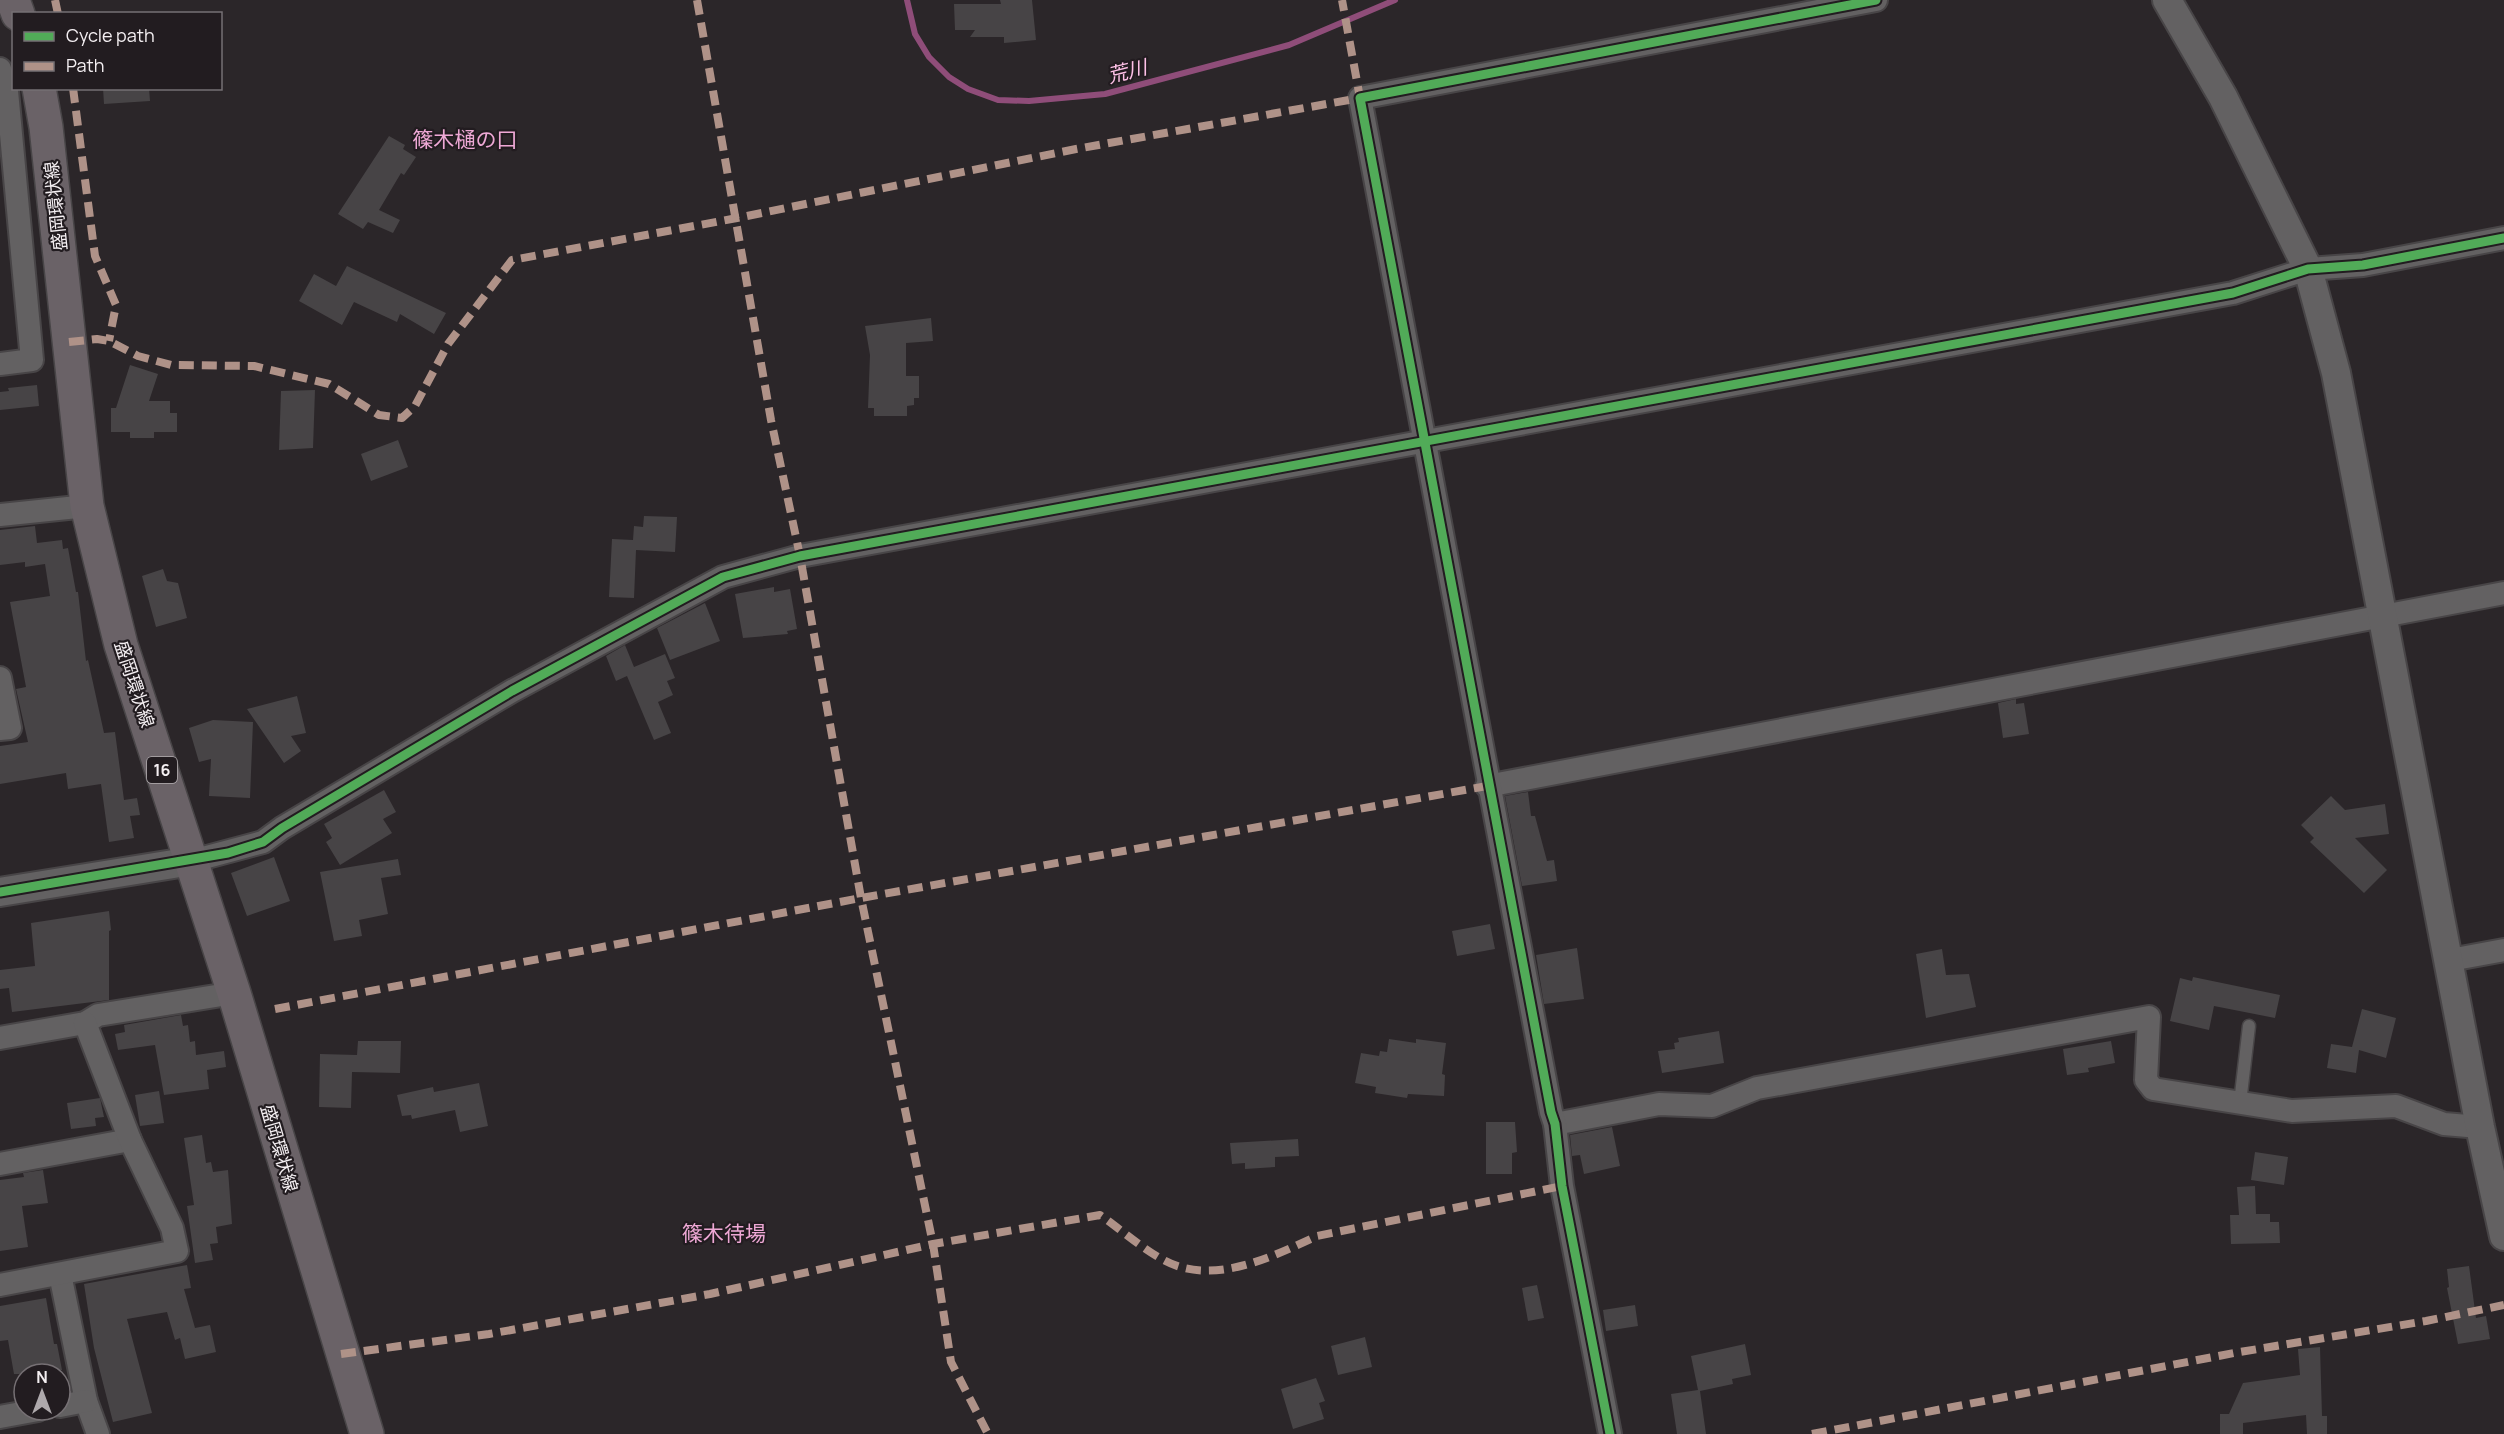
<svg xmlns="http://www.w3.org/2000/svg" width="2504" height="1434" viewBox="0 0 2504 1434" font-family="Manrope,'Noto Sans JP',sans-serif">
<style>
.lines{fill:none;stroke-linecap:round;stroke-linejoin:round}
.stream{stroke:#8f4d79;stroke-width:6}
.building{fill:#474446}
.service-casing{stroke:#484547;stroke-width:15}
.minor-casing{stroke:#484547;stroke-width:26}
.tertiary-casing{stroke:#484547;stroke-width:32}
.primary-casing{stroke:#484547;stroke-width:36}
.service{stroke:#636162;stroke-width:12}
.minor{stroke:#636162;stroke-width:22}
.tertiary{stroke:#636162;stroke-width:28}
.primary{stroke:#6a6267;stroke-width:33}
.quiet{stroke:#af9288;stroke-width:8;stroke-dasharray:15 8;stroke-linecap:butt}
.cycleway-casing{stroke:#221c20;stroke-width:13}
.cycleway{stroke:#51ab58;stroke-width:9}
.labels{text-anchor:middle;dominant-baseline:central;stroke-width:4.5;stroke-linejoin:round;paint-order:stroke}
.shield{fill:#221c20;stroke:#b5b0b3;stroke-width:1.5}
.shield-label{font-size:16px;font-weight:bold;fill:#f4eff2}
.street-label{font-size:18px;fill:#f4eff2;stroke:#221c20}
.water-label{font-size:20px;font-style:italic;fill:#fec1e7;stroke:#221c20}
.quarter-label{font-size:21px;fill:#eea8d5;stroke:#221c20}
</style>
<rect width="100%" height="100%" fill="#2b2629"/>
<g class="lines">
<path class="stream" d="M907 0 915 34 929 57 949 77 968 89 998 100 1029 101 1105 94 1289 45 1395 0"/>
</g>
<g class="building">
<path d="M1000 0H1032L1036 40 1004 43V37H970L975 30H955L954 4H1001Z"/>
<path d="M103 88H149L150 101 104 104Z"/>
<path d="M389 136 405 145 403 149 416 157 404 175 401 173 379 210 400 220 393 233 368 222 363 229 338 214Z"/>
<path d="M347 266 446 313 434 334 400 314 397 322 354 302 342 325 299 301 314 274 336 286Z"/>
<path d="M931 318 933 341 906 343V376H919V398H914V405L907 406V416H874V408H868L870 355 865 326Z"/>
<path d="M130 365 158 374 149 401H170V413H177V432H154V438H130V432H111V408H116Z"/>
<path d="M37 385 39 406 0 410V392L9 391 8 388Z"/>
<path d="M315 390 313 448 279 450 281 391Z"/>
<path d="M398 440 408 467 371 481 361 454Z"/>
<path d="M644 516 677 517 675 552 636 550 634 598 609 597 612 539 633 540 634 526 643 527Z"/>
<path d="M35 526 37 543 62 540 63 549 68 548 76 592H78L86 661 88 660 104 733 115 732 124 800 137 798 140 815 130 816 134 838 109 842 101 784 68 789 66 773 0 784V746L28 742 16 689 26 687 10 602 50 596 45 564 25 567V562L0 565V530Z"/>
<path d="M163 569 167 581 178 583 187 618 156 627 142 576Z"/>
<path d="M774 587V592L790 589 797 629 787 631 788 634 743 638 735 594Z"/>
<path d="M705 603 720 641 670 660 657 628Z"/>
<path d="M625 645 634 667 665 654 675 678 667 681 673 695 658 702 671 733 654 740 627 676 616 681 606 656Z"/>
<path d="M297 696 306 733 291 736 301 751 284 763 247 709Z"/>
<path d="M2016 699V704L2024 703 2029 734 2003 738 1998 703Z"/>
<path d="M213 720 253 722 250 798 209 796 211 759 199 762 189 728Z"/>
<path d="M384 790 396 812 383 819 392 833 340 865 326 842 332 838 324 824Z"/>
<path d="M1528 792 1531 816H1535L1547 861 1554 860 1557 881 1522 886 1505 796Z"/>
<path d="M2331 796 2345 810 2385 804 2389 834 2355 838 2387 870 2364 893 2310 842 2314 838 2301 825Z"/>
<path d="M274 857 290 901 247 916 231 873Z"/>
<path d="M398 859 401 875 381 878 388 914 359 920 362 936 334 941 320 872Z"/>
<path d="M109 911 111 930 109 931V1000L12 1012 9 988 0 989V970L35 966 31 923Z"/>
<path d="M1490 924 1495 949 1457 956 1452 931Z"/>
<path d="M1577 948 1584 999 1544 1004 1536 955Z"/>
<path d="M1942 949 1946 975 1969 974 1976 1007 1926 1018 1916 954Z"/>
<path d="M2193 977 2280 995 2275 1018 2214 1006 2209 1030 2170 1021 2180 978 2192 981Z"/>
<path d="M2362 1009 2396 1018 2386 1058 2359 1050 2356 1073 2327 1068 2331 1044 2352 1047Z"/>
<path d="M181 1015 183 1026 188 1025 190 1042 195 1041 196 1055 224 1051 226 1067 207 1070 209 1089 164 1095 155 1045 118 1050 115 1034 125 1032 124 1025Z"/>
<path d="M1719 1031 1724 1063 1662 1073 1658 1051 1675 1049 1674 1043 1679 1042 1678 1038Z"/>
<path d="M1389 1039 1416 1043V1039L1446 1043 1442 1074 1445 1075 1444 1096 1408 1094 1407 1098 1375 1093 1376 1087 1355 1083 1361 1053 1379 1056 1380 1051 1387 1052Z"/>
<path d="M358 1041H401L400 1073 352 1072 351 1108 319 1107 320 1054 357 1055Z"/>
<path d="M2111 1041 2115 1063 2088 1068 2089 1072 2067 1075 2063 1049Z"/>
<path d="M479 1083 488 1126 460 1132 455 1110 412 1119 411 1115 402 1116 397 1095 433 1087 434 1092Z"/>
<path d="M159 1091 164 1123 140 1126 135 1095Z"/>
<path d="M100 1098 104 1117 95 1118 96 1126 71 1129 67 1103Z"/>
<path d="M1486 1122H1515L1517 1152 1512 1153V1174H1486Z"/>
<path d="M1612 1127 1620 1166 1584 1174 1580 1155 1572 1156 1570 1135Z"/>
<path d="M202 1135 206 1163 211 1162 213 1172 228 1170 232 1224 216 1227 218 1243 210 1244 213 1260 195 1263 187 1206 194 1205 184 1138Z"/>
<path d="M1298 1139 1299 1156 1275 1157V1167L1245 1169V1163L1232 1164 1230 1143Z"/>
<path d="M2255 1152 2288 1157 2284 1185 2251 1180Z"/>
<path d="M43 1170 48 1203 22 1206 28 1247 0 1251V1180L24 1177 23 1173Z"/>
<path d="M2255 1186 2256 1214H2270V1222H2279L2280 1243 2231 1244 2230 1215H2239L2237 1187Z"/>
<path d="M187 1265 191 1288 184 1289 195 1328 210 1325 216 1352 185 1359 180 1338 175 1340 167 1312 127 1319 152 1413 113 1422 94 1348 84 1284Z"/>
<path d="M2469 1266 2476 1318 2486 1316 2490 1339 2458 1344 2447 1288 2449 1287 2447 1269Z"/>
<path d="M1537 1285 1544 1318 1528 1321 1522 1288Z"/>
<path d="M46 1298 54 1344H57L62 1370 43 1374H14L8 1340 0 1341V1306Z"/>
<path d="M1635 1305 1638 1326 1606 1331 1603 1310Z"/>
<path d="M1365 1337 1372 1367 1338 1375 1331 1346Z"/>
<path d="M1745 1344 1751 1375 1732 1379 1733 1384 1700 1391 1706 1434H1677L1671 1394 1698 1390 1691 1356Z"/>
<path d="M2320 1347 2322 1416H2327V1434H2307L2306 1415 2243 1423V1434H2220V1414H2229L2243 1383 2300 1375 2298 1349Z"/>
<path d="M1316 1378 1325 1401 1319 1403 1324 1419 1293 1429 1281 1389Z"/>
</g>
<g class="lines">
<g class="service-casing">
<path id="service" d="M2240 1103 2249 1026"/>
</g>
<g class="minor-casing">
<g id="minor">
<path d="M0 69 7 91 32 360 0 364"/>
<path d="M0 515 87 506"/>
<path d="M0 678 10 728 0 729"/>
<path d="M1487 786 2504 593"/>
<path d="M192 861 263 842 282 828 512 691 723 577 800 556 2233 293 2308 269 2363 265 2504 238"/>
<path d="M2450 960 2504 950"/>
<path d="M0 1038 85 1023 98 1015 234 993"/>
<path d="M1555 1124 1659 1104 1712 1106 1757 1088 2149 1017 2146 1080 2153 1089 2292 1111 2396 1106 2444 1124 2480 1127"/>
<path d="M0 1164 130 1140"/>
<path d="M60 1274 86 1401 98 1434"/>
<path d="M0 1285 177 1251 172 1228 130 1140 85 1023"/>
<path d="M60 1406 86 1401"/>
<path d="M0 1417 38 1410"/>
<path d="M1610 1434 1562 1186 1555 1124 1551 1112 1360 98 1876 0"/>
</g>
</g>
<g class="tertiary-casing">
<g id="tertiary">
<path d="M2167 0 2223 97 2308 269 2336 373 2480 1127 2504 1236"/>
<path d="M0 892 192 861"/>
</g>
</g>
<g class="primary-casing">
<g id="primary">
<path d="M13 0 18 14"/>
<path d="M39 88 46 127 87 506 121 645 234 993 367 1434"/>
</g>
</g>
<use href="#service" class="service"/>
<use href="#minor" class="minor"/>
<use href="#tertiary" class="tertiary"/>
<use href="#primary" class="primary"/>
<g class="quiet">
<path d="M55 0 58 14"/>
<path d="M697 0 771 420 800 556 861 898 933 1244 951 1362 988 1434"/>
<path d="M73 88 95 256 116 305 109 341"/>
<path d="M69 342 97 339 109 341 138 356 171 365 254 366 329 384 379 415 402 418 415 406 448 344 512 260 737 218 1076 149 1360 98 1342 0"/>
<path d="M275 1009 861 898 1487 786"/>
<path d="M341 1354 489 1334 710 1294 933 1244 1100 1215C1120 1229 1139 1246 1160 1258 1209 1288 1270 1258 1317 1236L1562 1186"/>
<path d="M1812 1434 2234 1353 2426 1321 2504 1305"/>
</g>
<g class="cycleway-casing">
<g id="cycleway">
<path d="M0 892 228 853 263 842 282 828 512 691 723 577 800 556 2233 293 2308 269 2363 265 2504 238"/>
<path d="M1610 1434 1562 1186 1555 1124 1551 1112 1360 98 1876 0"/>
</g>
</g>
<use href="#cycleway" class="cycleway"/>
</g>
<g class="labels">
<rect class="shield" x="147" y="757" width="30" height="26" rx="4.5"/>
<g class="shield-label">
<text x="162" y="770">16</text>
</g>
<g class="street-label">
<text transform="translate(55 206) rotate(-96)">盛岡環状線</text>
<text transform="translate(135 684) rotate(72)">盛岡環状線</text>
<text transform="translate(280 1148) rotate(74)">盛岡環状線</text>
</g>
<g class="water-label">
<text transform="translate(1127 71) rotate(-14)">荒川</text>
</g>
<g class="quarter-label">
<text x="465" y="139">篠木樋の口</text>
<text x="724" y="1233">篠木待場</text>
</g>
</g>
<rect x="12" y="12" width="210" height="78" fill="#221c20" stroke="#767074" stroke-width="1.5"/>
<rect x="24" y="32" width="30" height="9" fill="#51ab58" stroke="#767074" stroke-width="1.5"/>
<text x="66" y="42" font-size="18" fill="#f4eff2">Cycle path</text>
<rect x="24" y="62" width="30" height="9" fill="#af9288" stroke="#767074" stroke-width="1.5"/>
<text x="66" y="72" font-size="18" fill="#f4eff2">Path</text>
<g transform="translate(42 1392)"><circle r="28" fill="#221c20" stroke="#767074" stroke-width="1.5"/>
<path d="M0-4.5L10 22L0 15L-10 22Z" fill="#aea9ac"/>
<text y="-9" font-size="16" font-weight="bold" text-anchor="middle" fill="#f4eff2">N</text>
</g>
</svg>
